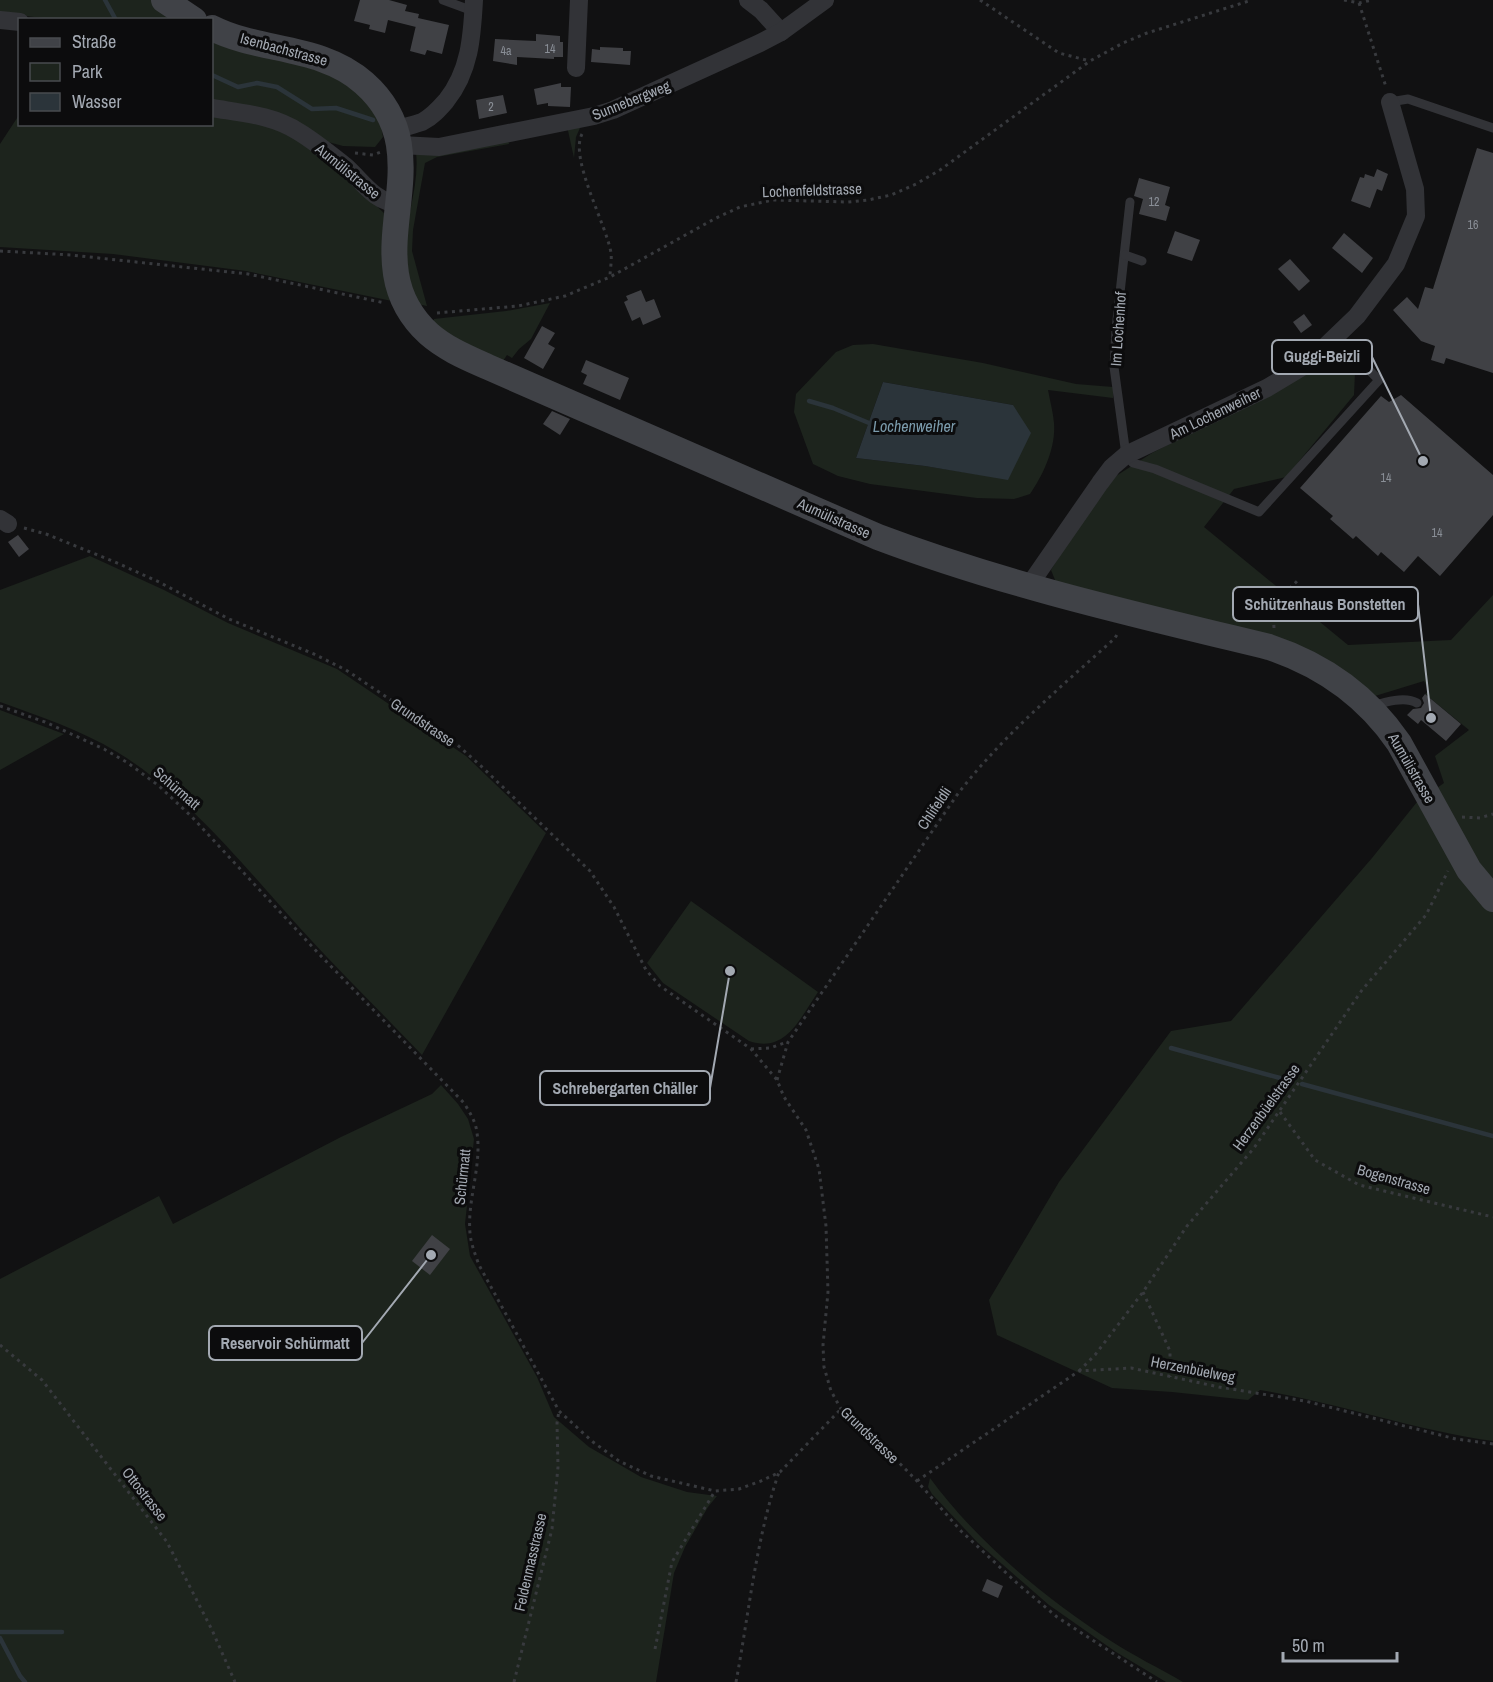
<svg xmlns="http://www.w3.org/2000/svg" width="1493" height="1682" viewBox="0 0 1493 1682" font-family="'Archivo Narrow',sans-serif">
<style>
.green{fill:#1d241d;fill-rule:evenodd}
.water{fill:#2b343a}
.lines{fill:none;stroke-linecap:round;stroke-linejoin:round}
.stream{stroke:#2b343a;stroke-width:4.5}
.building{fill:#404145}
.path{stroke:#383a3e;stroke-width:3;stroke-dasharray:3 4.5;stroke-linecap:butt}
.service{stroke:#323337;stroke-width:9}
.minor{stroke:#323337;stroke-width:18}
.secondary{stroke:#404247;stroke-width:26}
.labels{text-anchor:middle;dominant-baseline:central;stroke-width:6;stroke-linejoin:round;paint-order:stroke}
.number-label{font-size:12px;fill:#8a8f97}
.street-label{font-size:15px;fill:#a3a9b2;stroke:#0c0c0d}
.water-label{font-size:16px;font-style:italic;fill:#7b9bac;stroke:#0c0c0d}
.leader{fill:none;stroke:#a3a9b2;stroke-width:2}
.callout-dot{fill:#a3a9b2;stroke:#0c0c0d;stroke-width:2}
.callout{fill:#0c0c0d;stroke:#a3a9b2;stroke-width:2}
.callout-label{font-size:16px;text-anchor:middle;font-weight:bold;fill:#a3a9b2}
</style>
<rect width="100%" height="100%" fill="#111112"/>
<g class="green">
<path d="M0 0H152L178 19H51L0 13Z"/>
<path d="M212 38 348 80 380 120 383 137 375 147 343 146 317 139 338 169 387 216 392 301 246 271 113 254 0 247V144L19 115 20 124H212Z"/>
<path d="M583 121 576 137 574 158 567 126 508 138 509 144 437 157 425 163 413 230 412 251 427 306 417 304C412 289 405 275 405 259 403 223 420 188 416 152L437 151Z"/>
<path d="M550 303 531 339 519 349 512 358 507 355 503 361 465 344 433 323 434 319 506 311Z"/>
<path d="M873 344 983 363 1076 384 1113 387V398L1048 390C1050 401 1053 412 1054 423 1056 448 1043 475 1030 494L1014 499 977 498 870 484 838 476 813 464 794 412 796 394 836 352 853 345ZM883 382 1013 405 1008 479 925 466 856 458Z"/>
<path d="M1328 359 1355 372 1354 395 1286 477 1234 489 1204 527 1348 645 1451 640 1493 595V1441C1414 1430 1339 1403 1260 1390L1248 1400 1172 1392 1112 1388 997 1335 989 1300 1059 1182 1171 1031 1231 1021 1372 858 1417 802 1444 783 1435 756 1469 730 1425 694 1429 691 1424 681 1375 696 1057 585 1051 570 1081 520 1116 476 1152 453 1309 373 1316 364Z"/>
<path d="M90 556 164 590 228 623 337 669 466 756 546 833 422 1055C381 1012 339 971 299 927 243 865 189 796 117 752 81 730 39 716 0 702V590Z"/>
<path d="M0 710 64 734 0 770Z"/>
<path d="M691 901 818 992C800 1018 786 1054 749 1041L663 983 647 963Z"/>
<path d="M441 1085 458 1104 468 1119 474 1139 465 1224 470 1256 537 1377 554 1417 589 1447 641 1477 687 1492 717 1496 708 1507 685 1547 674 1573 656 1682H0V1279L159 1196 173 1224 341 1137 432 1094Z"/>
<path d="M930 1478C978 1543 1044 1597 1111 1641 1134 1656 1159 1668 1183 1682H1166L1116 1652 1049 1605 978 1543 932 1494 928 1487Z"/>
</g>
<path class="water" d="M883 382 1013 405 1031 433 1008 480 925 466 856 458Z"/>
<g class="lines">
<g class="stream">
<path d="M105 0 116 20"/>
<path d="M212 75 238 87 257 83 277 87 312 109 336 108 373 120"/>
<path d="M809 401 833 408 869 423"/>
<path d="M1171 1048 1280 1078"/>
<path d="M1302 1084 1493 1136"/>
<path d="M0 1632H62"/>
<path d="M0 1638 20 1676 25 1682"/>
</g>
</g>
<g class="building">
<path d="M360 0H389L407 5 405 11 419 14 418 18 449 25 442 54 427 50 425 55 410 51 417 21 416 27 388 20 385 33 369 29 370 25 354 21Z"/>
<path d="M536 34 560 36V42H563V57H554V59L517 57V65L493 61 495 39 536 41Z"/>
<path d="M600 47 623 48V51H631L630 65 591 62 592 49 600 50Z"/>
<path d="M561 83V87H571L570 107 548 106V103L537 105 534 89Z"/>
<path d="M503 95 507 113 479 119 476 100Z"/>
<path d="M1477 148 1493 153V373L1446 358 1444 364 1431 360 1435 346 1421 341 1393 310 1407 297 1418 309 1425 287 1433 289Z"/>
<path d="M1377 169 1388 174 1382 191 1377 189 1370 208 1351 201 1360 177 1364 178 1365 174 1374 177Z"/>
<path d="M1139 178 1170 187 1165 205 1170 207 1166 221 1139 214 1143 199 1134 196Z"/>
<path d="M1175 231 1200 240 1192 261 1167 253Z"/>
<path d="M1344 233 1373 258 1362 273 1332 248Z"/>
<path d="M1290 259 1310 281 1299 291 1278 269Z"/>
<path d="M641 290 646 302 654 299 661 317 643 325 640 317 632 321 624 302 628 300 626 296Z"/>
<path d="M1304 314 1312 325 1301 333 1293 322Z"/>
<path d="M542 326 555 333 548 344 555 348 543 369 524 358Z"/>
<path d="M586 360 629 378 620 400 583 384 587 375 581 372Z"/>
<path d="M1401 395 1493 475V515L1440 576 1418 556 1404 572 1381 552 1378 556 1356 536 1353 539 1330 519 1333 516 1300 488 1381 396 1389 402Z"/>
<path d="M552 411 570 419 560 435 543 424Z"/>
<path d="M18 535 29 549 19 557 8 542Z"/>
<path d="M1425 694 1461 724 1446 741 1421 720 1418 724 1407 715 1413 709 1421 708 1424 703 1422 698Z"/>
<path d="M432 1235 450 1249 430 1275 412 1261Z"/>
<path d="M987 1579 1003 1586 998 1598 982 1591Z"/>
</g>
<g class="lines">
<g class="path">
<path d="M980 0 1059 53 1090 61"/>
<path d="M1344 0 1359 3 1372 0"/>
<path d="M1359 3 1386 87"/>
<path d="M582 134C569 158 607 226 611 253 612 261 610 270 610 277"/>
<path d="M355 153 373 155 381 152"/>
<path d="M0 251 71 255 248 274 385 303"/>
<path d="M437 313 518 306 565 296 610 277 716 218 740 207 773 200 848 202 868 200 891 195 916 184 940 170 1090 61 1123 43 1147 33 1252 0"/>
<path d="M24 528 46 534 115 562 159 582 229 619 314 654 346 670 454 742 481 766 590 871 614 907 646 970 660 986 751 1049 777 1080 784 1097 806 1130 819 1169 826 1226 828 1292 823 1345 824 1367 831 1391 841 1409 861 1424 917 1481 961 1531 1018 1584 1057 1617 1157 1682"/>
<path d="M1274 628C1272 596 1281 599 1300 578"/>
<path d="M0 706 45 722 104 749 128 763 159 786 192 817 319 954 464 1103C470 1113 476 1122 477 1133 482 1166 467 1200 470 1233 471 1244 475 1254 479 1265L559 1411 593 1442 619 1461 651 1476 715 1491 739 1489 761 1481 780 1472 841 1409"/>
<path d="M1462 817 1480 818 1493 814"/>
<path d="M751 1049 770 1048 787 1042"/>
<path d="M777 1080 788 1042 957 795C1001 737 1061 687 1115 638L1119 631"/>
<path d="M1280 1112 1315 1160 1359 1185 1493 1217"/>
<path d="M1143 1292 1170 1351V1377"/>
<path d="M0 1345 42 1380 167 1542 212 1630 235 1682"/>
<path d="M1079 1371 1095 1355 1143 1292 1187 1226 1254 1148 1362 990 1426 915 1448 871"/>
<path d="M917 1481 1079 1371 1131 1368 1219 1387 1305 1401 1456 1439 1493 1444"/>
<path d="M655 1649 672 1562 715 1491"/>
<path d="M514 1682 552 1529 558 1467 557 1423 559 1411"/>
<path d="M736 1682C749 1613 756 1539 779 1472"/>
</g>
<g class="service">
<path d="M443 0 473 11"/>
<path d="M1390 102 1408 99 1493 128"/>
<path d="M1130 202 1116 329 1114 367 1126 455 1133 463 1155 469 1259 512 1379 380 1345 346 1329 344"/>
<path d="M1125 255 1142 261"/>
<path d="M1372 706C1385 702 1405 696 1417 703"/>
</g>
<g class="minor">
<path d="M748 0 761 10 781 32"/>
<path d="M0 20 20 22"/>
<path d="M576 68 579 0"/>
<path d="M212 108C242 113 273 115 299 132 314 141 330 154 344 165 361 179 374 203 398 203"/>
<path d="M395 130C404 127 413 125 422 122 432 117 439 109 446 101 470 71 472 37 474 0"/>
<path d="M400 145 439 147 594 116 613 110 760 43 781 32 825 0"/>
<path d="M0 519 8 524"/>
<path d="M1028 587 1100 483 1112 467 1126 455 1267 388 1307 364 1357 316 1396 264 1416 216 1415 189 1390 102"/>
</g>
<g class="secondary">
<path d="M164 0 194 20"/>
<path d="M212 28C259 52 322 45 364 83 450 159 346 258 429 334 446 349 468 358 488 367L878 537C1005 585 1137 615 1269 647 1323 665 1367 696 1399 743L1469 870 1493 899"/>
</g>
</g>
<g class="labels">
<g class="number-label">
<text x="550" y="49">14</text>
<text x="506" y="51">4a</text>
<text x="491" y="107">2</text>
<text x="1154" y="202">12</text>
<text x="1473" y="225">16</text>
<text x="1386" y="478">14</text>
<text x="1437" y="533">14</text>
</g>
<g class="street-label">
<text transform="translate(284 49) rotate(15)">Isenbachstrasse</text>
<text transform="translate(631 100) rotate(-22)">Sunnebergweg</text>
<text transform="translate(348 171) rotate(39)">Aumülistrasse</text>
<text transform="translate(812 190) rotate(-2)">Lochenfeldstrasse</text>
<text transform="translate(1118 329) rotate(-86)">Im Lochenhof</text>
<text transform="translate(1215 413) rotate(-26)">Am Lochenweiher</text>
<text transform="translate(834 518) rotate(24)">Aumülistrasse</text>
<text transform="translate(423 722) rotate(34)">Grundstrasse</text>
<text transform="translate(1412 768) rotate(60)">Aumülistrasse</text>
<text transform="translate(177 788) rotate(41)">Schürmatt</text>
<text transform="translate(934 808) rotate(-56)">Chlifeldli</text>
<text transform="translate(1266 1107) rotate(-54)">Herzenbüelstrasse</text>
<text transform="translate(462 1177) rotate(-84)">Schürmatt</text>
<text transform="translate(1394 1179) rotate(16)">Bogenstrasse</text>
<text transform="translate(1193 1369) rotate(11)">Herzenbüelweg</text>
<text transform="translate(870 1435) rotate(44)">Grundstrasse</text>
<text transform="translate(145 1494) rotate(52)">Ottostrasse</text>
<text transform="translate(530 1562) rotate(-77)">Feldenmasstrasse</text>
</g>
<g class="water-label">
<text x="914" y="426">Lochenweiher</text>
</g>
</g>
<path class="leader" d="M1423 461L1372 357M1431 718L1418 604M730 971L710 1088M431 1255L362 1343"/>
<g class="callout-dot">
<circle cx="1423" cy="461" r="6"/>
<circle cx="1431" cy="718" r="6"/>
<circle cx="730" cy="971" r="6"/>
<circle cx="431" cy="1255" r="6"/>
</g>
<g class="callout">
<rect x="1272" y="340" width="100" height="34" rx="6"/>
<rect x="1233" y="587" width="185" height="34" rx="6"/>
<rect x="540" y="1071" width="170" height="34" rx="6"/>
<rect x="209" y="1326" width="153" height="34" rx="6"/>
</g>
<g class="callout-label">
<text x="1322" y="362">Guggi-Beizli</text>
<text x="1325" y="610">Schützenhaus Bonstetten</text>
<text x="625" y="1094">Schrebergarten Chäller</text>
<text x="285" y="1349">Reservoir Schürmatt</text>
</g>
<rect x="18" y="18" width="195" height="108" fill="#0c0c0d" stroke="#484b4f" stroke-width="1.5"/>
<rect x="30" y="38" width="30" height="9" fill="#404247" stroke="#484b4f" stroke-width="1.5"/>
<text x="72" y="48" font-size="18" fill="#a3a9b2">Straße</text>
<rect x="30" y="63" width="30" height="18" fill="#1d241d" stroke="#484b4f" stroke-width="1.5"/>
<text x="72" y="78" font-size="18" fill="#a3a9b2">Park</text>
<rect x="30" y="93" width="30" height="18" fill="#2b343a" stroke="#484b4f" stroke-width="1.5"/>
<text x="72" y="108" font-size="18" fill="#a3a9b2">Wasser</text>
<path d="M1283 1652v9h114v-9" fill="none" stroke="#a3a9b2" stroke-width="3"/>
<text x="1292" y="1652" font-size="18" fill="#a3a9b2" stroke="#0c0c0d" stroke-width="4.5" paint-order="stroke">50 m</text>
</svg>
